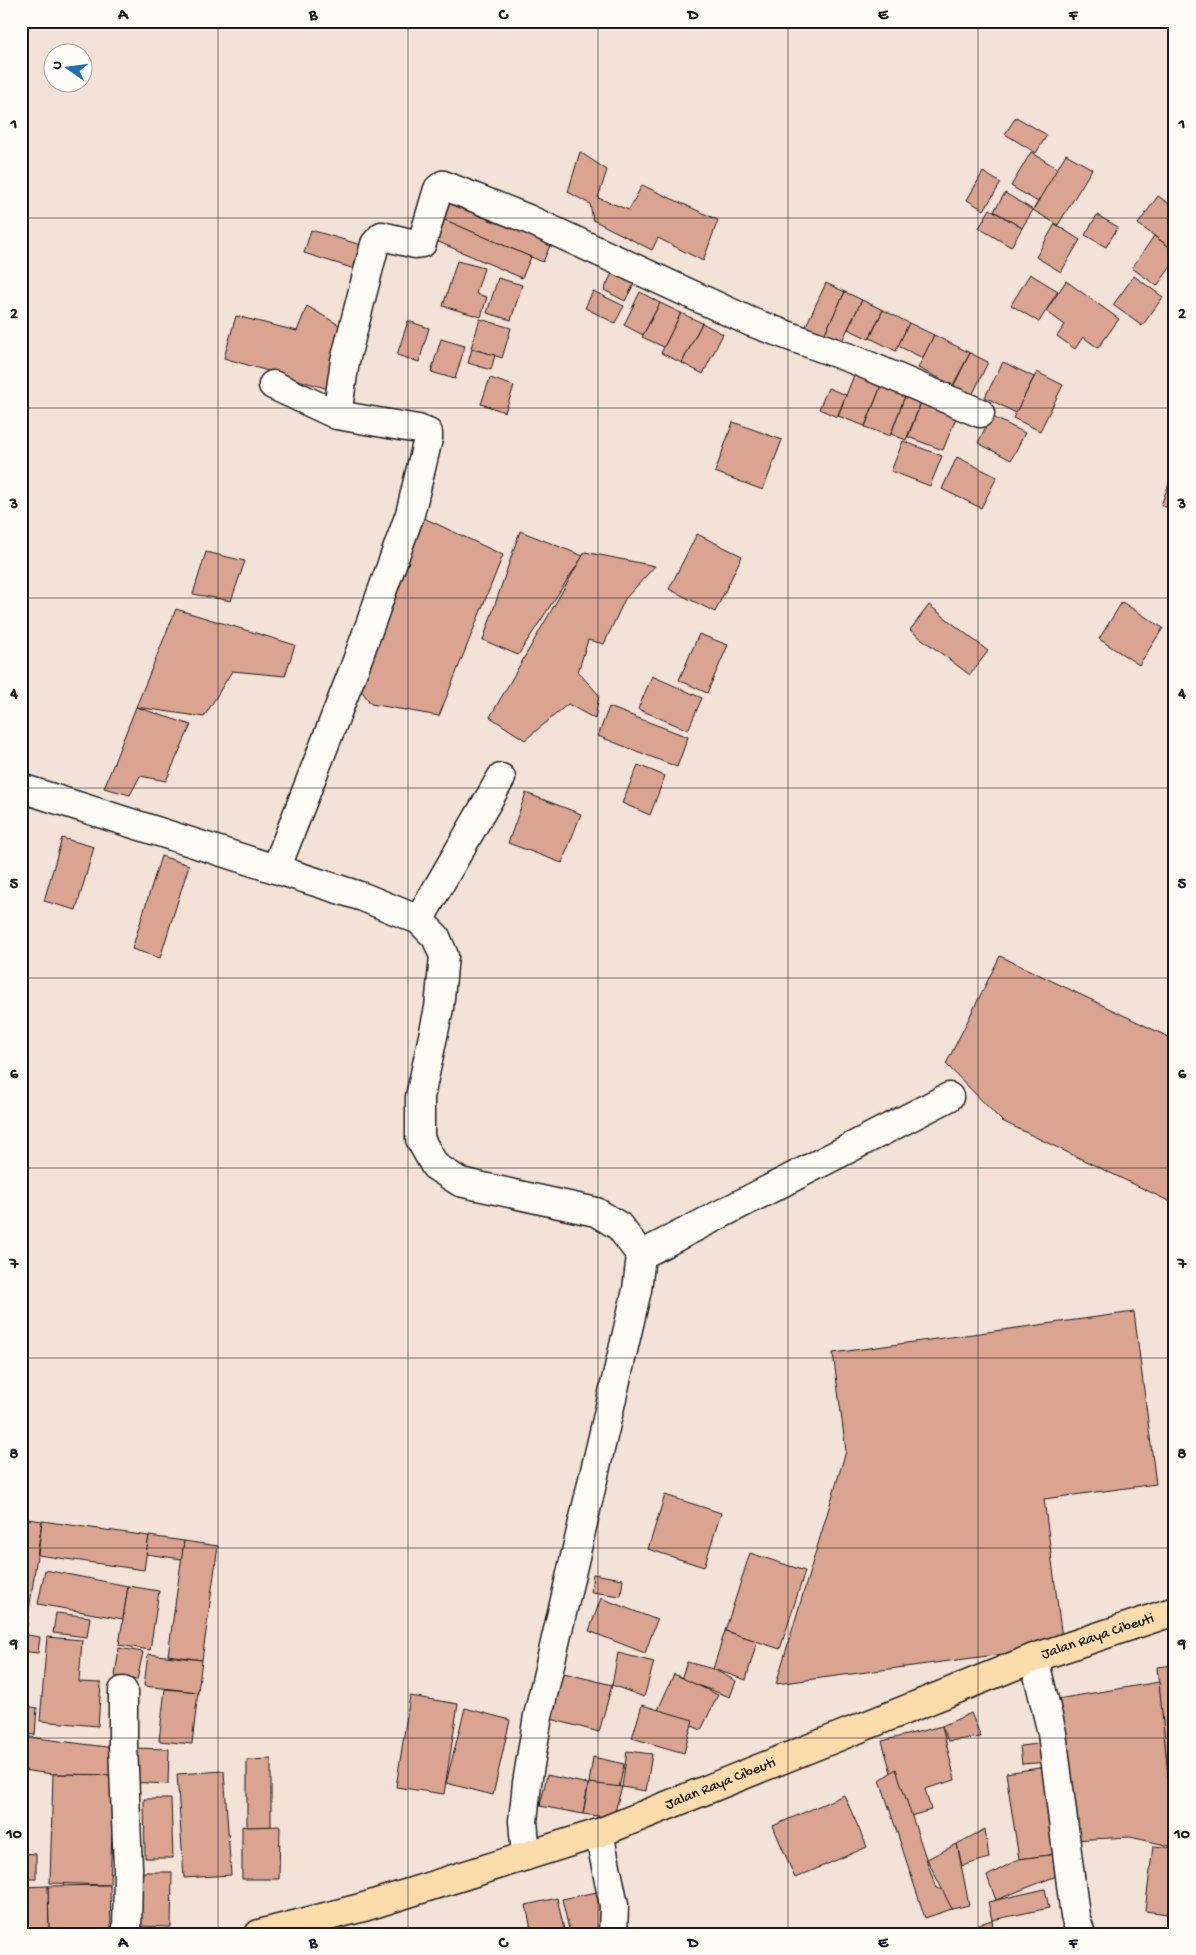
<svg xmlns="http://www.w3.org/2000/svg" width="1196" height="1955" viewBox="0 0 1196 1955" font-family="'Gochi Hand',sans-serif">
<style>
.building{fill:#daa491;stroke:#1c1c1c}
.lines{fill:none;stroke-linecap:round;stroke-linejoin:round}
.minor-casing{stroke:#1c1c1c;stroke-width:31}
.major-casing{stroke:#1c1c1c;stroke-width:31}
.minor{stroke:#fdfcf7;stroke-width:28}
.major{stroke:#fddcac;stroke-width:28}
.grid{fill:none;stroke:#1c1c1c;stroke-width:1;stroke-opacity:0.55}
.labels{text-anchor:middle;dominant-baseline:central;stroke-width:5;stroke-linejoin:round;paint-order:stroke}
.street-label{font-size:15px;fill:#1c1c1c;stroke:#fdfcf7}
.neatline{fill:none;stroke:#1c1c1c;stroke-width:2}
.grid-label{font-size:16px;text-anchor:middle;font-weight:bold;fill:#1c1c1c}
</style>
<rect width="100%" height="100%" fill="#f2e2d8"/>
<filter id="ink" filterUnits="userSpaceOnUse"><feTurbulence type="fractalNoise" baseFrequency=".02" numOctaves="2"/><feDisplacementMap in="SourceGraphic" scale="10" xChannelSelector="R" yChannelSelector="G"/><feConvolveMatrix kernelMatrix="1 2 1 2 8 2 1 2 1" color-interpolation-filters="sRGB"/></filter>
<g filter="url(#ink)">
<g class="building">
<path d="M1016 117 1047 135 1036 153 1005 134Z"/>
<path d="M580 152 607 170 598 198 629 210 642 185 718 220 703 261 658 238 652 250 593 220 590 204 568 192Z"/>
<path d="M1031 152 1058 169 1038 202 1011 186Z"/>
<path d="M1066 154 1092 169 1058 225 1033 210Z"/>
<path d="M983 172 1001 183 984 210 967 200Z"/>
<path d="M448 190 554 236 543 262 437 217Z"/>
<path d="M1005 193 1033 210 1022 228 994 211Z"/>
<path d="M1158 196 1175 208V251L1138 224Z"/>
<path d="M990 209 1022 228 1011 247 979 228Z"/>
<path d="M1097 215 1118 227 1106 247 1085 235Z"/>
<path d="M443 219 531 257 522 278 434 240Z"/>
<path d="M1055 224 1080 240 1061 272 1036 257Z"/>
<path d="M311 230 368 247 361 271 304 253Z"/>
<path d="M1154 236 1175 251V261L1157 286 1132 268Z"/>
<path d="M457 261 484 268 476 294 487 297 481 317 443 306Z"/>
<path d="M615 267 637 278 625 301 604 290Z"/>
<path d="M1030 274 1058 291 1039 322 1011 305Z"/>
<path d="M1134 276 1163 297 1142 326 1113 305Z"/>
<path d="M498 278 522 285 511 320 487 313Z"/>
<path d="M1066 281 1119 319 1098 348 1083 337 1075 349 1057 336 1065 325 1046 311Z"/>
<path d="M826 283 845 292 821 341 803 332Z"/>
<path d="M593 291 624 306 615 323 585 308Z"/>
<path d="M640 292 660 303 643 335 624 325Z"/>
<path d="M845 292 862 300 839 347 822 339Z"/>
<path d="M862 300 883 310 869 339 848 329Z"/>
<path d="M660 303 681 313 664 347 642 337Z"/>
<path d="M307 306 344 328 335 391 224 358 236 316 297 331Z"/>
<path d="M883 310 909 323 896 351 870 338Z"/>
<path d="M681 313 702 323 682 363 661 353Z"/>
<path d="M480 319 511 328 502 358 471 348Z"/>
<path d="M408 321 429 328 419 362 397 355Z"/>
<path d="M702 323 723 334 703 374 682 363Z"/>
<path d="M909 323 934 335 923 358 898 346Z"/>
<path d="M934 335 970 353 953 385 918 368Z"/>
<path d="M441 339 465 346 455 379 431 372Z"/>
<path d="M472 349 495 355 491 370 468 363Z"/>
<path d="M970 353 988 362 970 400 951 391Z"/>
<path d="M1003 362 1034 377 1016 413 985 397Z"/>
<path d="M1037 372 1063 385 1040 431 1013 418Z"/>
<path d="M854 375 881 386 865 426 838 416Z"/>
<path d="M490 378 514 386 505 412 481 404Z"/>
<path d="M881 386 905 396 890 436 865 427Z"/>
<path d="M828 388 846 395 837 417 819 409Z"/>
<path d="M924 394 960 408 943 450 908 437Z"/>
<path d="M905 396 921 402 906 440 891 434Z"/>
<path d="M991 416 1025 433 1011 460 978 443Z"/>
<path d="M733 422 782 440 763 490 715 472Z"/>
<path d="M903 441 942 456 930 486 891 471Z"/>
<path d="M957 457 997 477 981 508 942 489Z"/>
<path d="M1170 481 1175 483V511L1161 505Z"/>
<path d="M424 518 503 555 439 716 371 704 361 690Z"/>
<path d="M520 531 583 556 518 655 483 640Z"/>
<path d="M697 534 742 556 715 612 669 589Z"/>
<path d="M206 552 245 561 231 601 193 594Z"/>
<path d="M585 552 655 566 625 599 604 644 588 640 578 672 599 695 595 719 568 704 525 740 490 717Z"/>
<path d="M1122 602 1163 628 1139 665 1099 639Z"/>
<path d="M929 605 988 651 970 675 910 630Z"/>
<path d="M176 609 295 645 285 676 232 671 204 717 136 707Z"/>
<path d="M699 634 728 645 707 693 679 680Z"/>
<path d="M652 676 702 698 688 730 638 709Z"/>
<path d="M136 707 191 725 166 781 140 776 130 795 104 788Z"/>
<path d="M609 707 688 737 677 767 598 736Z"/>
<path d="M638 765 665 776 650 815 622 803Z"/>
<path d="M526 793 581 814 562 863 508 843Z"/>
<path d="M62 838 94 847 76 910 44 901Z"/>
<path d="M161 856 189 865 160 958 132 949Z"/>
<path d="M1000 956 1175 1040V1204L1002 1121 946 1064Z"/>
<path d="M1134 1312 1156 1484 1044 1499 1063 1646 776 1684 846 1451 833 1353Z"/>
<path d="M665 1495 721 1513 704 1567 648 1549Z"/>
<path d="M21 1518 42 1521 26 1632 21 1631Z"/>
<path d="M42 1521 149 1536 144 1570 38 1555Z"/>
<path d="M149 1536 184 1541 182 1559 146 1554Z"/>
<path d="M184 1541 218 1546 202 1660 168 1655Z"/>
<path d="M750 1553 805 1571 780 1649 725 1631Z"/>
<path d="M45 1570 128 1586 123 1619 38 1604Z"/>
<path d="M593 1574 623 1579 621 1596 591 1592Z"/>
<path d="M128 1586 159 1591 150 1650 119 1645Z"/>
<path d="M601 1598 657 1620 645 1653 589 1631Z"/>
<path d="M56 1613 90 1617 87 1637 53 1633Z"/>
<path d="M725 1631 757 1641 746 1680 713 1669Z"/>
<path d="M21 1634 40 1637 38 1653 21 1651Z"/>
<path d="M47 1637 82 1640 79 1682 101 1683 98 1726 40 1721Z"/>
<path d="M119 1648 143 1652 137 1680 115 1676Z"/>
<path d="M618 1653 654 1662 644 1697 612 1685Z"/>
<path d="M148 1654 202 1660 198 1692 144 1686Z"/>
<path d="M687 1662 713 1669 736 1681 730 1697 681 1679Z"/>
<path d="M1175 1665V1840L1157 1667Z"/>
<path d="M560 1672 612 1685 599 1732 547 1718Z"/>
<path d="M674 1674 718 1695 701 1730 658 1710Z"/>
<path d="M1159 1682 1175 1847 1130 1837 1071 1840 1057 1699Z"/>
<path d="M165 1689 198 1692 192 1744 159 1741Z"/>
<path d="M410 1696 458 1704 444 1794 396 1787Z"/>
<path d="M21 1705 37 1708 35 1735 21 1734Z"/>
<path d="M642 1705 693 1720 684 1753 632 1738Z"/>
<path d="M465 1708 510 1720 493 1795 446 1783Z"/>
<path d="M971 1713 981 1737 948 1741 942 1726Z"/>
<path d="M942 1726 955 1780 925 1789 931 1810 904 1818 882 1741Z"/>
<path d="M21 1736 114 1748V1775L53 1774 21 1770Z"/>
<path d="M1046 1743 1048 1762 1022 1764 1020 1746Z"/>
<path d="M130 1748 169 1749 168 1784 129 1782Z"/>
<path d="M627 1751 652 1754 646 1791 622 1787Z"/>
<path d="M593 1757 624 1764 619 1788 589 1783Z"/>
<path d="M271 1759V1827H247V1760Z"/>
<path d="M1052 1766 1064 1853 1019 1859 1006 1773Z"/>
<path d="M896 1769 936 1888 946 1891 952 1909 925 1918 880 1780Z"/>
<path d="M224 1771 231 1875 184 1878 177 1774Z"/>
<path d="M53 1774 114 1775 110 1885 50 1883Z"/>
<path d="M547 1775 588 1784 583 1814 540 1806Z"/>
<path d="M589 1783 622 1787 613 1818 583 1814Z"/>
<path d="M844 1795 867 1847 795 1878 773 1826Z"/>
<path d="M144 1799H171L173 1858H145Z"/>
<path d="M242 1826 247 1827 280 1826 279 1879H242Z"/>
<path d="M985 1829 989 1858 962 1866 957 1844Z"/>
<path d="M957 1844 969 1905 952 1909 927 1859Z"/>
<path d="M1153 1846 1175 1848V1915L1145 1911Z"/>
<path d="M21 1853 36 1854V1879H21Z"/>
<path d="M1064 1853 1059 1875 996 1900 987 1876 1019 1859Z"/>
<path d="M132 1872H172L171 1927 131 1926Z"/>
<path d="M110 1885 111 1931 49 1932 48 1886Z"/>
<path d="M48 1886 49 1932 21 1930V1887Z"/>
<path d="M1045 1889 1049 1908 992 1920 988 1902Z"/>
<path d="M597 1892 606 1934H570L562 1899Z"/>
<path d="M557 1898 565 1934H532L526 1905Z"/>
<path d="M992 1920 994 1934H973L970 1927Z"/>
<path d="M1167 1925 1175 1927V1934H1164Z"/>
</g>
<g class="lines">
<g class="minor-casing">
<g id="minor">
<path d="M273 385 337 415 418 429 428 433V439L410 514 354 669 276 869"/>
<path d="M337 415 345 361 375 244 382 236 415 244 422 243 438 189 443 185 528 219 751 322 855 360 980 413"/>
<path d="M21 788 363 897 419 920 436 937 444 956 439 1008 420 1097V1139L435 1166 460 1182 596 1212 619 1226 641 1255 637 1290 538 1716 527 1783 523 1821 526 1856"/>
<path d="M419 920 501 778"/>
<path d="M641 1255 949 1097"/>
<path d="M1034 1658 1052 1733 1075 1916 1081 1934"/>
<path d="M123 1691V1744L128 1868 127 1934"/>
<path d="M599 1833 614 1905 613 1934"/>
</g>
</g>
<g class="major-casing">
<g id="major">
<path id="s1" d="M259 1934 364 1907 599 1833 1034 1658 1175 1611"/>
</g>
</g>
<use href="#minor" class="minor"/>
<use href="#major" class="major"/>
</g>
</g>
<path class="grid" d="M218 21V1934M408 21V1934M598 21V1934M788 21V1934M978 21V1934M21 218H1175M21 408H1175M21 598H1175M21 788H1175M21 978H1175M21 1168H1175M21 1358H1175M21 1548H1175M21 1738H1175"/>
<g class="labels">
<g class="street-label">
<text stroke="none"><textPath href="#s1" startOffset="891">Jalan Raya Cibeuti</textPath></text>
<text stroke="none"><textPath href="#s1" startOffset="486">Jalan Raya Cibeuti</textPath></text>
</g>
</g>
<rect width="1196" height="1955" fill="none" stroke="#fdfcf7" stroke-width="55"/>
<g transform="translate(68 68) rotate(284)"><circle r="24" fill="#fdfcf7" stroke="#a3a29f"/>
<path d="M0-4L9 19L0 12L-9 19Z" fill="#1f6fb2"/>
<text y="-8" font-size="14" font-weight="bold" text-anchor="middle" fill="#1c1c1c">U</text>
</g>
<rect x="28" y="28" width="1140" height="1900" class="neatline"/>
<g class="grid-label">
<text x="123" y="19">A</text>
<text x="313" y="19">B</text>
<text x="503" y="19">C</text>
<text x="693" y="19">D</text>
<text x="883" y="19">E</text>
<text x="1073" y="19">F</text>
<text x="14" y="128">1</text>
<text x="1182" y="128">1</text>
<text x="14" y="318">2</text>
<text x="1182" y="318">2</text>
<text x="14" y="508">3</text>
<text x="1182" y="508">3</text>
<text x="14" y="698">4</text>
<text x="1182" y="698">4</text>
<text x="14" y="888">5</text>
<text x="1182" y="888">5</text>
<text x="14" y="1078">6</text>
<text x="1182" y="1078">6</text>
<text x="14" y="1268">7</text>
<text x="1182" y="1268">7</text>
<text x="14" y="1458">8</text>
<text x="1182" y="1458">8</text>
<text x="14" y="1648">9</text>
<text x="1182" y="1648">9</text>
<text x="14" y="1838">10</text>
<text x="1182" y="1838">10</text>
<text x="123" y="1947">A</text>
<text x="313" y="1947">B</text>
<text x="503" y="1947">C</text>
<text x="693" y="1947">D</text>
<text x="883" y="1947">E</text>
<text x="1073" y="1947">F</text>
</g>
</svg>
